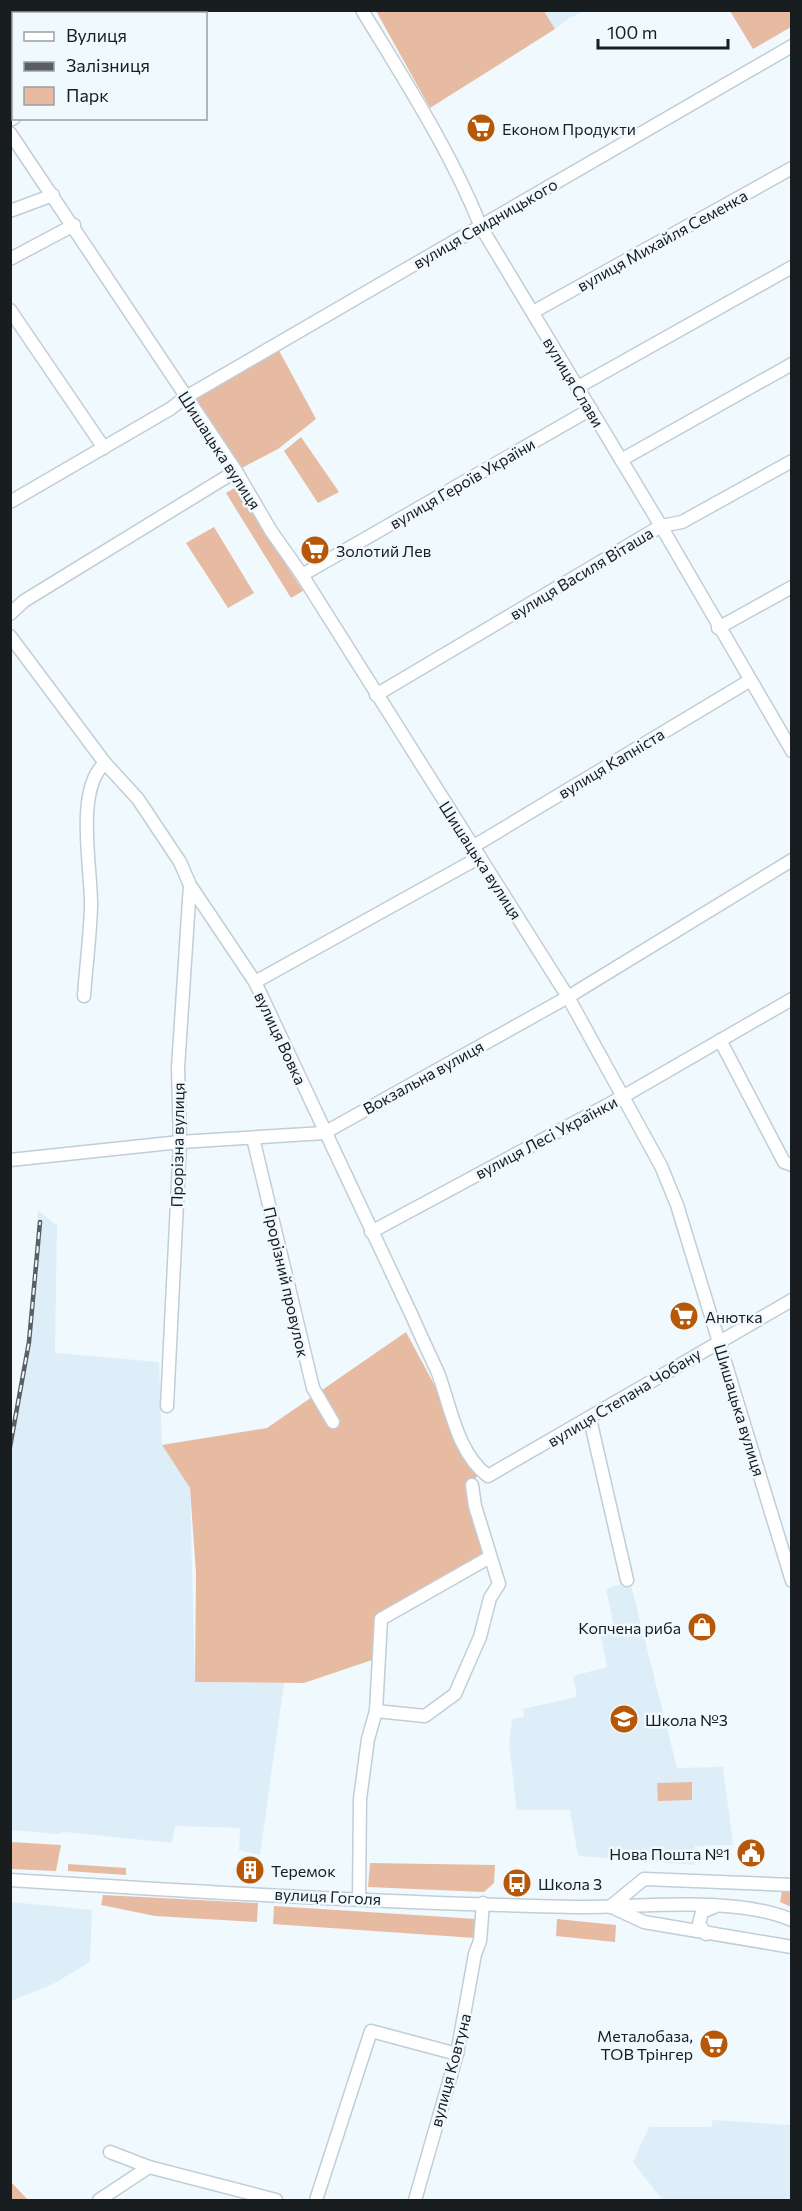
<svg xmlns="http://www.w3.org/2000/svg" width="802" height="2211" viewBox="0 0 802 2211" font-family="Commissioner,sans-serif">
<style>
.built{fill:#ddeef9}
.green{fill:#e7bba1}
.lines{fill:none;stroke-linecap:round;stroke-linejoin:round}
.minor-casing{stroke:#c0ced6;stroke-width:15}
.minor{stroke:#fff;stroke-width:12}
.rail-casing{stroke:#595f63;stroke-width:4.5}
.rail{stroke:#f0f9fe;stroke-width:2;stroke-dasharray:7;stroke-linecap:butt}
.labels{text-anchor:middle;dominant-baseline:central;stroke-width:5;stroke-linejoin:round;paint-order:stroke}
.poi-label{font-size:16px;fill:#181d20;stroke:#f0f9fe;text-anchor:start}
.street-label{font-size:16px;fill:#181d20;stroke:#f0f9fe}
</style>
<rect width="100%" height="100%" fill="#f0f9fe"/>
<g class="built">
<path d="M544 11H585L569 18 555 29Z"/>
<path d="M38 1210 57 1226 55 1353 159 1362 162 1445 190 1488 195 1682 284 1683 260 1855 239 1850 240 1828 175 1826 172 1843 65 1832 58 1834 11 1830 10 1430 25 1364Z"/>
<path d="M630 1581 677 1768 723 1767 733 1845 695 1846 694 1865 578 1856 570 1810H517L509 1745 512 1719 524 1717 523 1709 577 1697 573 1676 607 1667 601 1635 615 1630 606 1589Z"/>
<path d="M11 1902 92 1910 90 1962 53 1984 11 2001Z"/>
<path d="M713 2120 791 2125V2200H662L633 2162 649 2127H711Z"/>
</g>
<g class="green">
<path d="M376 11H544L555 29 430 108Z"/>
<path d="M730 11H791V27L753 49Z"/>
<path d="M276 345 316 419 278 449 236 471 186 397Z"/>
<path d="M301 437 339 492 318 503 284 451Z"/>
<path d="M236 487 303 591 291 598 226 493Z"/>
<path d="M214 527 254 593 228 608 186 543Z"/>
<path d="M406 1332 480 1470 472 1485 490 1557 381 1619 378 1658 304 1683 195 1682 196 1573 190 1488 162 1445 267 1428Z"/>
<path d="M692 1782V1800L658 1801 657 1783Z"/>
<path d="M11 1842 61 1845 56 1871 11 1869Z"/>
<path d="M370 1863 495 1865 494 1883 484 1892 368 1887Z"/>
<path d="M68 1864 126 1868V1875L68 1871Z"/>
<path d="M782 1891H791V1907L780 1902Z"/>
<path d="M103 1895 258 1903 257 1922 155 1916 101 1905Z"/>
<path d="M274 1906 477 1919 475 1938 273 1924Z"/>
<path d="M557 1919 616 1925 615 1942 556 1936Z"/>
<path d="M10 2182H11L28 2200H11Z"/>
</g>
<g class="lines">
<g class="minor-casing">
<g id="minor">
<path d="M362 10C405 81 450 150 481 227L661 526 792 751"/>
<path d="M179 14 184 10"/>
<path d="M10 120 14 118"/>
<path d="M10 133 236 471 271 531 302 575 568 997 661 1166 677 1205 792 1581"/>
<path d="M10 211 53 195"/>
<path d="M10 259 74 225"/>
<path d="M10 310 104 448"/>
<path d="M533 312 792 168"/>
<path d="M578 387 792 267"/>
<path d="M621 460 792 364"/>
<path d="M10 502 170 409 186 397C388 280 589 162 792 46"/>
<path d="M302 575 591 409"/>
<path d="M10 614 24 601 236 471"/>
<path d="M718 628 792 587"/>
<path d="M10 636 105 763 138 799 180 862 190 885 255 982 413 1318C421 1337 430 1355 438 1373 451 1407 457 1453 488 1476L792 1300"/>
<path d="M376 695 661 526 682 522 792 461"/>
<path d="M474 846 749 681"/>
<path d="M255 982 480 857"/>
<path d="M84 996C86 967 90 937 91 907 92 870 74 790 105 763"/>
<path d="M720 1040 784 1162 792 1165"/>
<path d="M253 1138 313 1388 333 1422"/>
<path d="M10 1160 180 1142 324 1133 568 997 792 860"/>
<path d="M371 1232 624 1096 792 999"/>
<path d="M167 1406 180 1142 178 1068 190 885"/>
<path d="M590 1419 627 1580"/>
<path d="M376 1711 425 1716 455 1694 480 1637 490 1598 499 1584 475 1506 472 1485"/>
<path d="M10 1880C199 1892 387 1903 576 1907 640 1908 733 1895 792 1920"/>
<path d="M359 1899 360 1799 368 1739 376 1711 381 1619 490 1557"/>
<path d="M610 1907 644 1879 792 1885"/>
<path d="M614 1908 644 1922 792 1947"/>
<path d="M706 1934 699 1924 702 1912 714 1907"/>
<path d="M110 2152 149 2167 276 2200"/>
<path d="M99 2200 149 2167"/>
<path d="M316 2200 371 2031 457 2054"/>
<path d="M415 2200 457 2054 475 1954 480 1941 483 1903"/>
</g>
</g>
<use href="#minor" class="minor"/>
<g class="rail-casing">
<path id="rail" d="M10 1447 29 1342 40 1222"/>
</g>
<use href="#rail" class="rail"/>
</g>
<defs>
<g id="supermarket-disc" transform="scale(1.5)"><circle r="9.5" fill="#b65807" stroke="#f0f9fe"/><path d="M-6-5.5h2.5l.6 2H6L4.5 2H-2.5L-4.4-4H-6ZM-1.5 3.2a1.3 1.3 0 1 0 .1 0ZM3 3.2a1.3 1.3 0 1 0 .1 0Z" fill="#fff"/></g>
<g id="shop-disc" transform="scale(1.5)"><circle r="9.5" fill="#b65807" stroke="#f0f9fe"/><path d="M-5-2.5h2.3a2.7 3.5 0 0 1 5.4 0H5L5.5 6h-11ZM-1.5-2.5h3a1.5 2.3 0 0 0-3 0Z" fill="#fff"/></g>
<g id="school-disc" transform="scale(1.5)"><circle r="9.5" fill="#b65807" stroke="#f0f9fe"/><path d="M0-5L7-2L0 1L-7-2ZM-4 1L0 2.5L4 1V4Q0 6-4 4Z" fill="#fff"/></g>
<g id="civic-disc" transform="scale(1.5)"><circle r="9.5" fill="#b65807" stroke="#f0f9fe"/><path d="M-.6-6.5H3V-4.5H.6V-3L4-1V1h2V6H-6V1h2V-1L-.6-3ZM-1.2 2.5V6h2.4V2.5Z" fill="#fff"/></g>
<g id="building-disc" transform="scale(1.5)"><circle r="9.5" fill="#b65807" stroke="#f0f9fe"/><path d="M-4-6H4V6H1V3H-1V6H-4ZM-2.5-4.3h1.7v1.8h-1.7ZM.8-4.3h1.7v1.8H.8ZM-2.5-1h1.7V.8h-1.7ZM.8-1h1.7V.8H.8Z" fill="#fff"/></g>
<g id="bus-disc" transform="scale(1.5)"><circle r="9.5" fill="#b65807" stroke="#f0f9fe"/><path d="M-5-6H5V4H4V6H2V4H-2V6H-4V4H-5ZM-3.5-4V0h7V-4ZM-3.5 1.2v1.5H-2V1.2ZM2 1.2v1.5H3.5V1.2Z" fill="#fff"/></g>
</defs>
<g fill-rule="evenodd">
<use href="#supermarket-disc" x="481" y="128"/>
<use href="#supermarket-disc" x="315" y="550"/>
<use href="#supermarket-disc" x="684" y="1316"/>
<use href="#shop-disc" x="702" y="1627"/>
<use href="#school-disc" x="624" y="1719"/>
<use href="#civic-disc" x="751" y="1853"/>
<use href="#building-disc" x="250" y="1870"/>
<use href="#bus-disc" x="517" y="1883"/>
<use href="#supermarket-disc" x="714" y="2044"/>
</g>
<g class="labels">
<g class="poi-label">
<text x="502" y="128">Економ Продукти</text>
<text x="336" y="550">Золотий Лев</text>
<text x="705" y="1316">Анютка</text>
<text x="681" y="1627" text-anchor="end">Копчена риба</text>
<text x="645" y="1719">Школа №3</text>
<text x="730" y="1853" text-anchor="end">Нова Пошта №1</text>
<text x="271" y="1870">Теремок</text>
<text x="538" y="1883">Школа 3</text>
<text x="693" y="2035" text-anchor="end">Металобаза,<tspan x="693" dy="18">ТОВ Трінгер</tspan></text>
</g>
<g class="street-label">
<text transform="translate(485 223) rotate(-30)">вулиця Свидницького</text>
<text transform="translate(662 240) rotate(-29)">вулиця Михайля Семенка</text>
<text transform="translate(574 382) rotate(59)">вулиця Слави</text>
<text transform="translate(220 450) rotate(57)">Шишацька вулиця</text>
<text transform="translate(462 483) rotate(-30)">вулиця Героїв України</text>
<text transform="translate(581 573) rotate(-31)">вулиця Василя Віташа</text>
<text transform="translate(611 763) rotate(-31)">вулиця Капніста</text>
<text transform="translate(481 860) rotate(57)">Шишацька вулиця</text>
<text transform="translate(281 1038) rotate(65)">вулиця Вовка</text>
<text transform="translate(423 1077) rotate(-29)">Вокзальна вулиця</text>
<text transform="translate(546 1137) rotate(-28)">вулиця Лесі Українки</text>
<text transform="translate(177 1145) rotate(-89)">Прорізна вулиця</text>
<text transform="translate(287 1282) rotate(77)">Прорізний провулок</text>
<text transform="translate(624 1397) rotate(-31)">вулиця Степана Чобану</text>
<text transform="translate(740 1410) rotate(73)">Шишацька вулиця</text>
<text transform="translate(328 1896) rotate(3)">вулиця Гоголя</text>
<text transform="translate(450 2070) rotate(-75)">вулиця Ковтуна</text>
</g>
</g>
<rect width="802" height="2211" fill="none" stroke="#181d20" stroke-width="24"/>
<rect x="12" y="12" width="195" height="108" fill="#f0f9fe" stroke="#9aa1a5" stroke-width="1.5"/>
<rect x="24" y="32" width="30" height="9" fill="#ffffff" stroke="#9aa1a5" stroke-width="1.5"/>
<text x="66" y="42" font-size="18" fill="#181d20">Вулиця</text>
<rect x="24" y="62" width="30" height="9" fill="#595f63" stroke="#9aa1a5" stroke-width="1.5"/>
<text x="66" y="72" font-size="18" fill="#181d20">Залізниця</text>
<rect x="24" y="87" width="30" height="18" fill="#e7bba1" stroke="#9aa1a5" stroke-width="1.5"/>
<text x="66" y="102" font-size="18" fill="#181d20">Парк</text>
<path d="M598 39v9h130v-9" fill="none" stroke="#181d20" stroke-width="3"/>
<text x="607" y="39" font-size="18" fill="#181d20" stroke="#f0f9fe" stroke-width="4.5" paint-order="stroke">100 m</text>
</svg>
